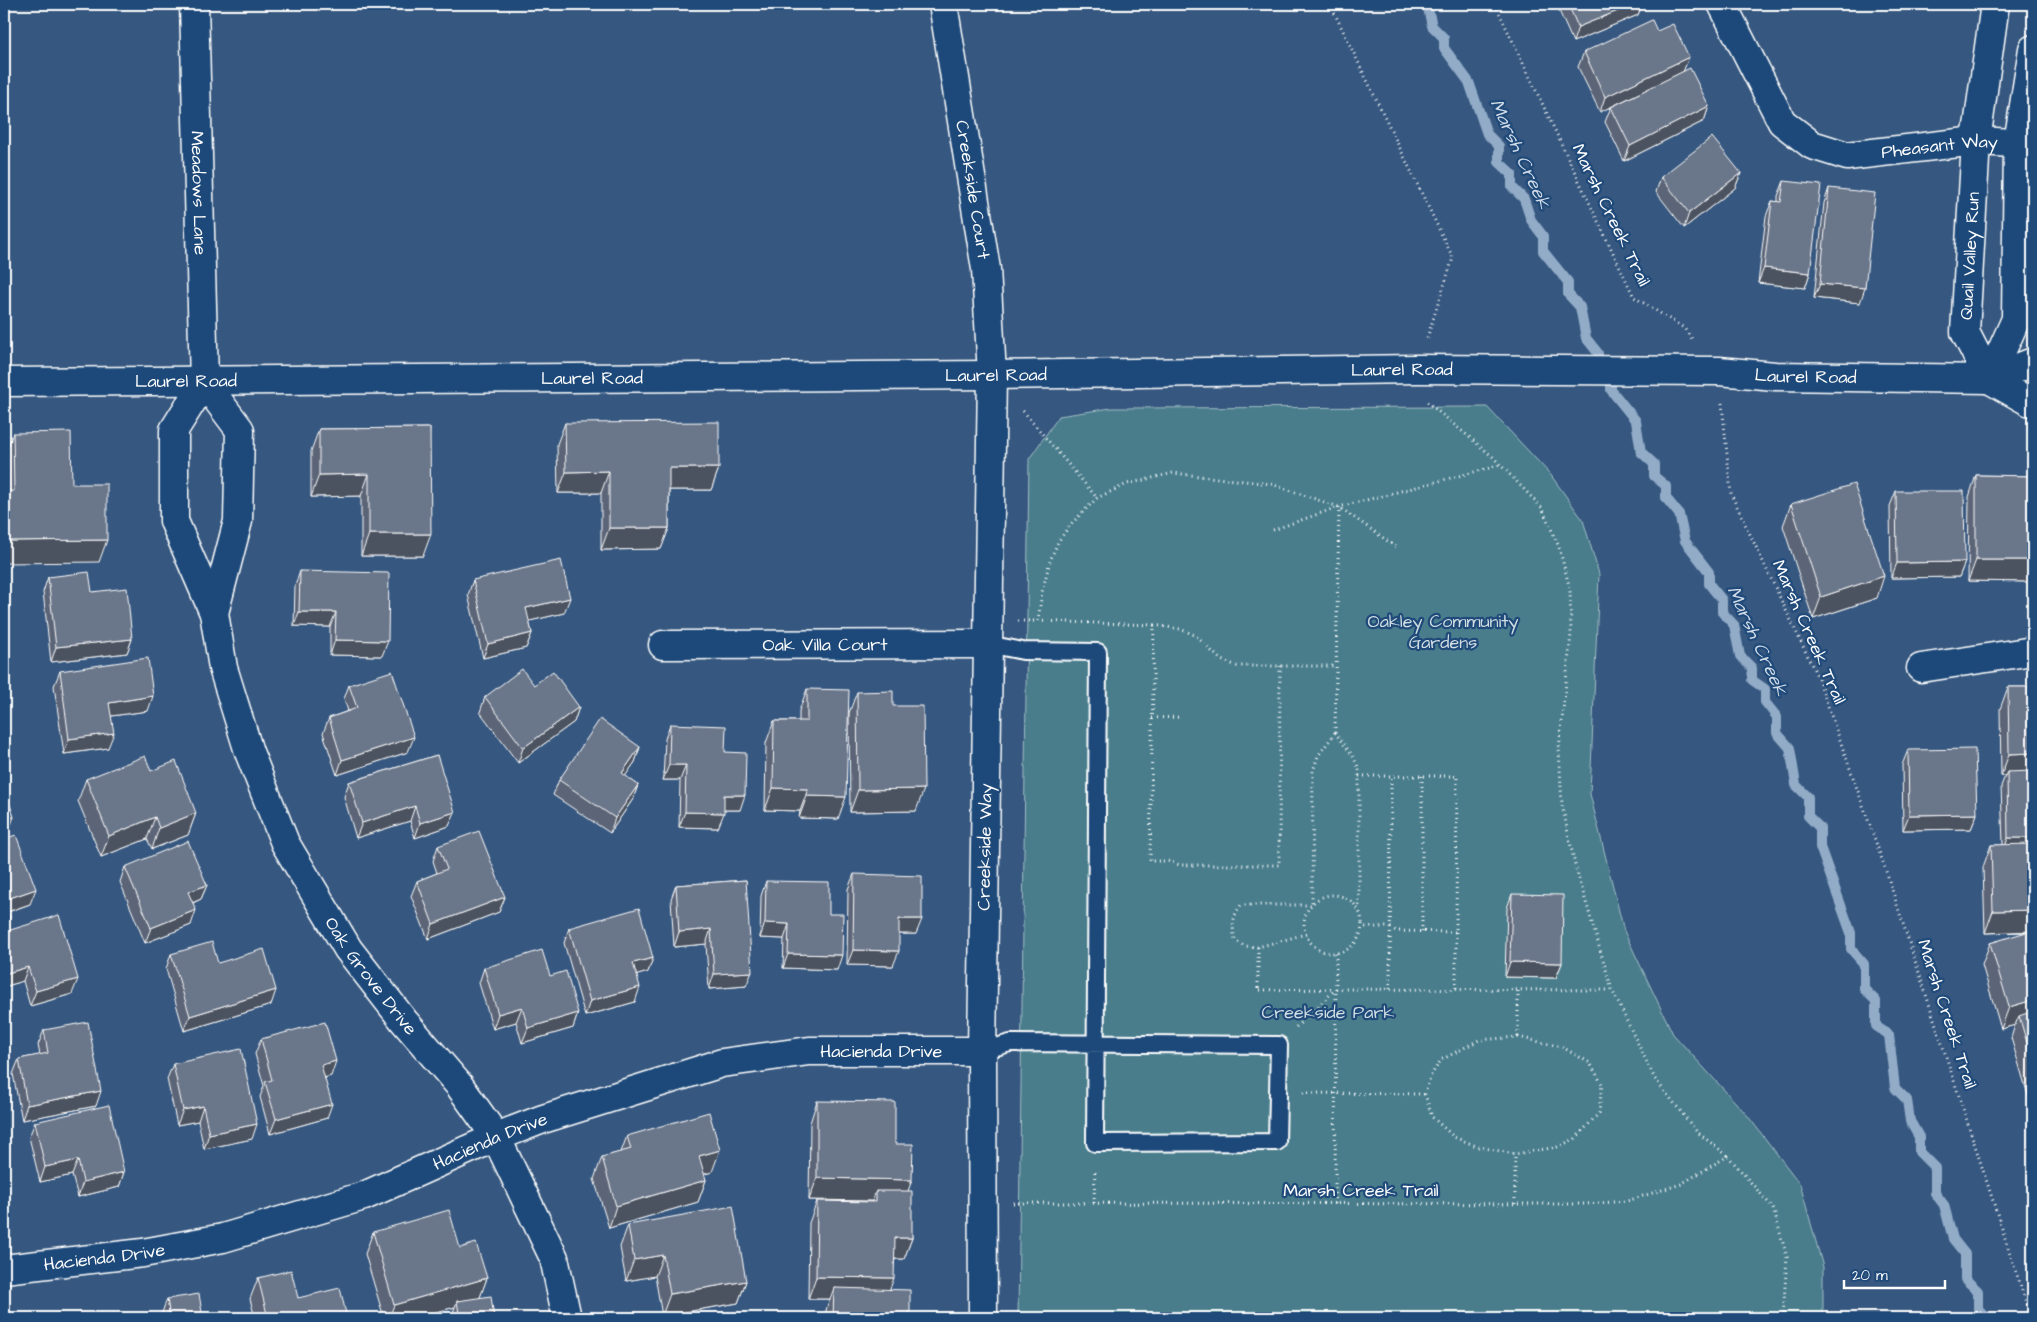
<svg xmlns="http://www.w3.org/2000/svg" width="2037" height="1322" viewBox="0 0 2037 1322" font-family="'Architects Daughter',sans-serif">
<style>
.green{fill:#487d8c;stroke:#a4bec6}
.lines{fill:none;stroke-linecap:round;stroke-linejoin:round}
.stream{stroke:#92acc8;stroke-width:10}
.service-casing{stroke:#fff;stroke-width:20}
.minor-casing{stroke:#fff;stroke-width:31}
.tertiary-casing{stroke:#fff;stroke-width:31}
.path{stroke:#fff;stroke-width:3;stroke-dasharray:1 4;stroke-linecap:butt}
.service{stroke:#1f4a7a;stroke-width:16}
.minor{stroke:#1f4a7a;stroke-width:28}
.tertiary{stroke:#1f4a7a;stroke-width:28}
.wall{fill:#5c6577;stroke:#fff}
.shaded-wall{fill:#4b5361;stroke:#fff}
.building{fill:#6b768a;stroke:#fff}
.labels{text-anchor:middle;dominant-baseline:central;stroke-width:4.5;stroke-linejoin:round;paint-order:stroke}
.street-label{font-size:18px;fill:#fff;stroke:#1f4a7a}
.park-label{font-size:18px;fill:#d1dee2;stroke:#1f4a7a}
.water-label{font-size:19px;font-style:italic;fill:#d2dce8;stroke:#1f4a7a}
</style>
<rect width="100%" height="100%" fill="#36577f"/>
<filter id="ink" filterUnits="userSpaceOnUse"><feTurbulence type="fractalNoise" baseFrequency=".02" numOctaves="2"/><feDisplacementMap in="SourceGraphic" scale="10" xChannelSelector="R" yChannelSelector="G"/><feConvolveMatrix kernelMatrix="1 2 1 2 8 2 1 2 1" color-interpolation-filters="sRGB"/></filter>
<g filter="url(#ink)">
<path class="green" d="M1487 407 1550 474 1583 520 1599 574 1590 794 1624 931 1673 1034 1747 1115 1800 1184 1823 1267V1318H1018L1029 459 1059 416 1111 408Z"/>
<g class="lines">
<path class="stream" d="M1427 4 1432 26 1444 38V48L1469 82 1487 134 1499 146V162L1512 174V187L1524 199 1531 220 1543 236V251L1568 282V294L1580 307 1586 338 1598 353V365L1611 378V390L1636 421 1641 452 1654 464V476L1666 486V498L1679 514 1685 541 1709 572V584L1722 600V612L1734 625 1740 656 1752 668V680L1765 689V702L1777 717V733L1790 748 1796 785 1808 797V816L1820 828V847L1851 933V949L1864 964V989L1876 1001V1026L1889 1035 1895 1088 1907 1100 1910 1121 1919 1137V1152L1935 1168V1193L1944 1205 1953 1239 1965 1254V1279L1978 1291V1309L1987 1318"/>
<g class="service-casing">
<path id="service" d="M982 1051 1010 1043 1279 1045 1277 1142 1095 1143 1098 652 1023 651 987 644"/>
</g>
<g class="minor-casing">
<g id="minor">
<path id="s1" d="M194 4 204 382"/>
<path id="s2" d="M943 4 986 269 992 375 982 1051 983 1318"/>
<path id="s3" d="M1722 4 1782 122 1812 145 1847 156 1976 141 2033 144"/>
<path id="s4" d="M1989 379 1965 332 1976 141 1995 4"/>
<path d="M1989 379 2016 319 2018 143 2033 49"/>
<path d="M1989 379 2030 402H2033"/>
<path d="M1989 379 2033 362"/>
<path id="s5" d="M204 382 174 430V521L214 613 223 668 249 752 285 843 348 949 404 1021 459 1085 496 1137 554 1258 567 1318"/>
<path d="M204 382 240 430 238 521 214 613"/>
<path id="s6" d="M663 645 987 644"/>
<path d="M1921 668 2033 651"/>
<path id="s7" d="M4 1269 143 1253 223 1238 364 1196 496 1137 543 1119 722 1063 809 1051H982"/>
</g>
</g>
<g class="tertiary-casing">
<g id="tertiary">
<path id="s8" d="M4 382 992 375 1417 369 1719 371 1775 376 1989 379"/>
</g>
</g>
<g class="path">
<path d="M1330 4 1453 258 1427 338"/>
<path d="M1495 4 1634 297 1684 328 1692 339"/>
<path d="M1427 402 1492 456 1542 508 1559 547 1570 589 1571 634 1559 749 1562 805 1575 865 1612 990 1655 1079 1697 1132 1728 1156"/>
<path d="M1722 403 1731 494 1818 678 1885 868 2031 1318"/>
<path d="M1023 411 1097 498"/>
<path d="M1273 530 1338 507"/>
<path d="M1018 621H1038L1042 592 1050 561 1058 542 1070 525 1097 498 1127 484 1173 473 1271 484 1339 507 1399 549"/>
<path d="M1038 621 1154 625 1150 861H1167L1180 865H1279L1280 666"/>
<path d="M1154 625 1180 629 1195 635 1221 660 1237 666H1335"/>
<path d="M1152 718 1181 717"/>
<path d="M1335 733 1339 507 1501 465"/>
<path d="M1359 776H1457L1456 932 1396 931 1390 927H1363"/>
<path d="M1422 776V932"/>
<circle cx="1333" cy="924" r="29"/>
<path d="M1456 932V989"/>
<path d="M1306 934 1258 947 1245 946 1235 940C1232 926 1232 917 1241 905H1312L1313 771 1318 756 1335 733 1353 756 1359 769V909"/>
<path d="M1258 947V990L1335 989"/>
<path d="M1390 989 1391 776"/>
<path d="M1296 1027 1336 989 1612 990"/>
<path d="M1518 1037 1562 1047 1590 1063 1602 1084 1599 1113 1575 1139 1557 1147 1515 1154 1479 1147 1454 1137 1432 1117 1425 1094 1430 1077 1441 1060 1479 1040Z"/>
<path d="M1518 1037V990"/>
<path d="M1303 1093 1425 1094"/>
<path d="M1013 1203 1586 1204 1627 1201 1681 1184 1728 1156 1773 1208 1787 1257 1783 1318"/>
<path d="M1094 1203 1095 1169"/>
<path d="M1335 1204 1336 953"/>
<path d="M1515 1204V1154"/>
</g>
<use href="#service" class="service"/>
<use href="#minor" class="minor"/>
<use href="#tertiary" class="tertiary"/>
</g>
<g class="wall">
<path d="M1556 4H1642L1638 15 1573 42Z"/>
<path d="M1657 31 1689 57 1683 71 1709 106 1704 121 1624 161 1605 122 1611 107 1646 90 1600 112 1578 67 1584 52Z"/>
<path d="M1741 173 1735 188 1684 228 1656 192 1661 177Z"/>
<path d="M1784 181 1810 273 1805 288 1758 283 1766 216 1772 201 1778 202V196Z"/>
<path d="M1829 188 1860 303 1814 298 1824 203Z"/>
<path d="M565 423 719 468 711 490H669V528L661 549 601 550V493H558L557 444Z"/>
<path d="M430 428 423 556H361V496L311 497V451L319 429Z"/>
<path d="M13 433 72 484 99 562 6 491 5 455Z"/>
<path d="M1976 475 2033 476V582L1968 581 1969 497Z"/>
<path d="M1896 491 1965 562 1959 577 1891 578 1890 506Z"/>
<path d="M1791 504 1877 598 1813 619 1783 526Z"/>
<path d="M300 571 382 656 330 655V627L294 626 295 586Z"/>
<path d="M48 577 92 592 132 639 127 653 51 662 43 592Z"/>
<path d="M473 580 564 613 529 621 532 633 526 648 483 658 468 595Z"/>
<path d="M60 671 148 711 111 716 108 748 64 754 54 686Z"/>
<path d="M349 685 408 752 337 775 323 733 329 718 348 711 344 699Z"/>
<path d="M534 685 579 707 574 722 518 763 480 712 485 697Z"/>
<path d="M2008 687H2033V1129L2029 1112 2032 1101 2030 1102 2011 1038 2015 1025 2001 1029 1982 965 1990 943 2030 932 1985 933 1983 867 1991 845H2003L2001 786 2005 776H2001L2000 709Z"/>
<path d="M807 689 838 819 799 818 800 811 765 810 766 743 774 721H799V711Z"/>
<path d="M857 692 893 706 916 811 850 812 849 713Z"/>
<path d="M670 724 725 752 740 810H724L718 828 679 827 680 780H663L665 739Z"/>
<path d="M640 747 635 762 625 776 638 785 633 799 610 833 553 795 559 780Z"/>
<path d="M1908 750 1977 814 1971 829 1903 830 1902 765Z"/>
<path d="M437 755 449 826 415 838 410 821 356 838 344 797 349 782Z"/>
<path d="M151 771 196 813 188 835 152 849 147 839 101 857 78 801 86 779Z"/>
<path d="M4 839 30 904 8 912 5 932 72 994 30 1006 23 981 4 987Z"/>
<path d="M438 846 505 897 499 912 428 939 411 896 417 881 437 873 433 861Z"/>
<path d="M125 867 207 885 201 899 193 903 191 925 145 943 120 882Z"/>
<path d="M854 874 916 934H899L893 966 847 965 848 889Z"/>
<path d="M746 880V986L709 989 706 944 674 947 671 899 676 885Z"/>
<path d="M766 881 829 914 837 970 783 968 784 939 760 938 761 896Z"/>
<path d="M1512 894 1562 963 1556 978 1505 977 1507 908Z"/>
<path d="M569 928 653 958 648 972 637 975 635 1002 585 1016 564 943Z"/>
<path d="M171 954 218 963 271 1005 184 1031 166 969Z"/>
<path d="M484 968 550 976 578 1013 573 1028 522 1043 516 1022 493 1029 479 983Z"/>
<path d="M44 1030 96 1106 22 1120 13 1074 19 1059 40 1055 38 1045Z"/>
<path d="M261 1039 331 1076 325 1078 327 1118 270 1134 260 1097 264 1086 255 1054Z"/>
<path d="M173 1064 252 1139 204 1149 198 1121 177 1125 167 1079Z"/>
<path d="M817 1101 895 1144 908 1191 912 1238 904 1259H895L890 1290 910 1318H826V1310L830 1299H808L809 1223 817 1201 872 1202V1201L809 1200 810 1123Z"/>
<path d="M35 1122 124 1172 119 1187 78 1197 72 1175 40 1182 29 1137Z"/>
<path d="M627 1136 712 1172 704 1174 706 1180 698 1202 609 1228 594 1179 602 1157 621 1152Z"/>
<path d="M628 1225 746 1281 738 1303 662 1316 655 1276 626 1281 620 1247Z"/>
<path d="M373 1232 460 1248 487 1278 480 1297 494 1318 452 1315 455 1307 414 1318H384L365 1254Z"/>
<path d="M258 1278 298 1298 347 1318H255L250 1299Z"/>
<path d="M167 1299 170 1318H160Z"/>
</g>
<g class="shaded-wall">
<path d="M1635 4H1642L1638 15 1573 42 1578 27Z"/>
<path d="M1689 57 1683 72 1600 112 1605 97Z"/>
<path d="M1709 106 1704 121 1624 161 1630 146Z"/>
<path d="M1741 173 1735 188 1684 228 1689 213Z"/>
<path d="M1764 268 1810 273 1805 288 1758 283Z"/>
<path d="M1820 284 1865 288 1860 303 1814 298Z"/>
<path d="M669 468H719L711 490H661Z"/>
<path d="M609 471 601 493H558L566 472Z"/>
<path d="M369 474 361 496 311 497 319 475Z"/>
<path d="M609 528H669L661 549 601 550Z"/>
<path d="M369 534H431L423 556H361Z"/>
<path d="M107 540 99 562 4 563V541Z"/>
<path d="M1976 560H2033V582L1968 581Z"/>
<path d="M1965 562 1959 577 1891 578 1897 563Z"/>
<path d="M1884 576 1877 598 1813 619 1821 597Z"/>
<path d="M570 598 564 613 521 623 526 608Z"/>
<path d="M299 612H336L330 627 294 626Z"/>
<path d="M532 633 526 648 483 658 488 644Z"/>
<path d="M132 639 127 653 51 662 56 647Z"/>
<path d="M335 640 388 641 382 656 330 655Z"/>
<path d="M153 696 148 711 104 717 109 703Z"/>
<path d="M579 707 574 722 518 763 523 748Z"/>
<path d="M114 733 108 748 64 754 69 739Z"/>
<path d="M414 737 408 752 337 775 342 760Z"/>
<path d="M640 747 635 762 617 788 622 773Z"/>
<path d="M2033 753V775L2007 772 2005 776H2001L2009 754Z"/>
<path d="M669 765H686L680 780H663Z"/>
<path d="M638 785 633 799 610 833 615 818Z"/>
<path d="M773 788 808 789 800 811 765 810Z"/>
<path d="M924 789 916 811 850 812 858 790Z"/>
<path d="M724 795H745L740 810H719Z"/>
<path d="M807 796 846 797 838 819 799 818Z"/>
<path d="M415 806 410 821 356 838 362 823Z"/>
<path d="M455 812 449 826 415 838 420 823Z"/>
<path d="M685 812 724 813 718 828 679 827Z"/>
<path d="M196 813 188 835 152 849 159 828Z"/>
<path d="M1977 814 1971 829 1903 830 1909 815Z"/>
<path d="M14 817 8 832 4 833V820Z"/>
<path d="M155 817 147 839 101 857 109 836Z"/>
<path d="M2008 838H2033V853H2003Z"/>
<path d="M207 885 201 899 183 907 188 892Z"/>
<path d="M36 889 30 904 4 913V900Z"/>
<path d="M505 897 499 912 428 939 433 924Z"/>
<path d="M196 910 191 925 145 943 151 928Z"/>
<path d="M2033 910V931L1985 933 1993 911Z"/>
<path d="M10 917 5 932H4V919Z"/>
<path d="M899 919H922L916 934H894Z"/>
<path d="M765 923 789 924 784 939 760 938Z"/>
<path d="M711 929 706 944 674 947 679 932Z"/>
<path d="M853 950 899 951 893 966 847 965Z"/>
<path d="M788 954 842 955 837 970 783 968Z"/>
<path d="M653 958 648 972 628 978 633 963Z"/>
<path d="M1510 962 1562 963 1556 978 1505 977Z"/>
<path d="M28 967 23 981 4 987V974Z"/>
<path d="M752 972 746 986 709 989 714 974Z"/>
<path d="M78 979 72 994 30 1006 36 991Z"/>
<path d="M640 987 635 1002 585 1016 590 1001Z"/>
<path d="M276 990 271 1005 184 1031 190 1016Z"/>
<path d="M2033 1000V1020L2019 1016 2015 1025 2001 1029 2009 1007Z"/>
<path d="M522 1007 516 1022 493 1029 498 1014Z"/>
<path d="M578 1013 573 1028 522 1043 528 1028Z"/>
<path d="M336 1061 331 1076 316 1080 321 1065Z"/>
<path d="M101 1091 96 1106 22 1120 27 1105Z"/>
<path d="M2033 1094V1099L2032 1101 2030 1102Z"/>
<path d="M332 1104 327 1118 270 1134 276 1119Z"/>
<path d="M203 1106 198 1121 177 1125 183 1110Z"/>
<path d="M257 1124 252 1139 204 1149 209 1134Z"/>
<path d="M720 1150 712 1172 691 1178 699 1156Z"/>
<path d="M78 1160 72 1175 40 1182 45 1167Z"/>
<path d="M124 1172 119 1187 78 1197 83 1182Z"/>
<path d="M817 1178 912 1180 904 1202 876 1191 872 1201 809 1200Z"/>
<path d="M706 1180 698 1202 609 1228 616 1206Z"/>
<path d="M895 1238H912L904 1259H887Z"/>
<path d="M663 1255 655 1276 626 1281 634 1260Z"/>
<path d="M816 1277 894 1278 886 1299 834 1288 830 1299H808Z"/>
<path d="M487 1278 479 1300 457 1301 455 1307 414 1318H389L394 1305Z"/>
<path d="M746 1281 738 1303 662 1316 670 1294Z"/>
</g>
<g class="building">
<path d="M1568 4H1635L1578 27Z"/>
<path d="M1652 20 1657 31 1673 24 1689 57 1605 97 1584 52Z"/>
<path d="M1690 68 1709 106 1630 146 1611 107Z"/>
<path d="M1712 137 1741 173 1689 213 1661 177Z"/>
<path d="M1784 181 1821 185 1810 273 1764 268 1772 201 1781 202Z"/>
<path d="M1829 188 1875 193 1865 288 1820 284Z"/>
<path d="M719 422V468H669V528H609V471L566 472 565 423Z"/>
<path d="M430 428 431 534H369V474L319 475V429Z"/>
<path d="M71 432 72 484H107V540L4 541V491H14L13 433Z"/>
<path d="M1976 475 2033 476V560H1976Z"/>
<path d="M1854 484 1884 576 1821 597 1791 504Z"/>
<path d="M1896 491H1964L1965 562 1897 563Z"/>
<path d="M561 560 570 598 526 608 532 633 488 644 473 580Z"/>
<path d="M300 571 389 573 388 641 335 640 336 612H299Z"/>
<path d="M89 572 92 592 127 588 132 639 56 647 48 577Z"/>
<path d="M148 658 153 696 109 703 114 733 69 739 60 671Z"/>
<path d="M522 669 534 685 553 671 579 707 523 748 485 697Z"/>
<path d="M392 671 414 737 342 760 329 718 357 708 349 685Z"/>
<path d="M2008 687H2033V753L2009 754Z"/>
<path d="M807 689 849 690 846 797 807 796 808 789 773 788 774 721H807Z"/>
<path d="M893 691V706H923L924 789 858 790 857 692Z"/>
<path d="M600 719 640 747 622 773 638 785 615 818 559 780Z"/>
<path d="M670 724 726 726 725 752 746 753 745 795H724V813L685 812 686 765H669Z"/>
<path d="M1975 749 1977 814 1909 815 1908 750Z"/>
<path d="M437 755 455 812 420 823 415 806 362 823 349 782Z"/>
<path d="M145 756 151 771 176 761 196 813 159 828 155 817 109 836 86 779Z"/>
<path d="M2033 771V838H2008L2007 772Z"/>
<path d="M4 786 14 817 4 820Z"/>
<path d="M479 831 505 897 433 924 417 881 447 869 438 846Z"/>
<path d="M16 835 36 889 4 900 10 917 4 919V839Z"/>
<path d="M188 841 207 885 188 892 196 910 151 928 125 867Z"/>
<path d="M2033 844V910L1993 911 1991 845Z"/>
<path d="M854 874 922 876V919H899V951L853 950Z"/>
<path d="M746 880 752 972 714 974 711 929 679 932 676 885Z"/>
<path d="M766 881 829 882V914H843L842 955 788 954 789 924 765 923Z"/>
<path d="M1512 894 1563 895 1562 963 1510 962Z"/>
<path d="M639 908 653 958 633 963 640 987 590 1001 569 928Z"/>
<path d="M59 915 78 979 36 991 28 967 4 974V932Z"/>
<path d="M2033 930V1000L2009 1007 1990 943Z"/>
<path d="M212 942 218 963 264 949 276 990 190 1016 171 954Z"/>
<path d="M542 950 550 976 566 971 578 1013 528 1028 522 1007 498 1014 484 968Z"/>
<path d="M2033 1011V1063L2019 1016Z"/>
<path d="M88 1022 101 1091 27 1105 19 1059 48 1053 44 1030Z"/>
<path d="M325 1022 336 1061 321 1065 332 1104 276 1119 265 1082 272 1080 261 1039Z"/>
<path d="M241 1049 257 1124 209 1134 203 1106 183 1110 173 1064Z"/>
<path d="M817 1101 895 1102V1144H913L912 1180 817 1178Z"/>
<path d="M109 1105 124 1172 83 1182 78 1160 45 1167 35 1122Z"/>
<path d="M709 1112 720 1150 699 1156 706 1180 616 1206 602 1157 631 1149 627 1136Z"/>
<path d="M876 1191H912V1238H895L894 1278 816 1277 817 1201 876 1202Z"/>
<path d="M733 1206 746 1281 670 1294 663 1255 634 1260 628 1225Z"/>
<path d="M449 1210 460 1248 476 1243 487 1278 394 1305 373 1232Z"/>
<path d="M291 1270 298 1298 340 1288 347 1318H268L258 1278Z"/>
<path d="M834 1288 910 1290V1318H833Z"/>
<path d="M199 1294 203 1318H170L167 1299Z"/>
<path d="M491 1296 494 1318H428L459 1314 457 1301Z"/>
<path d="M149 1315 150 1318H104Z"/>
<path d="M749 1315V1318H669V1317Z"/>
<path d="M248 1316V1318H234Z"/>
</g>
</g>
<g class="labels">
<g class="street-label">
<text stroke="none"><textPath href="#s3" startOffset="300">Pheasant Way</textPath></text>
<text stroke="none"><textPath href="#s2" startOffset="188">Creekside Court</textPath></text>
<text stroke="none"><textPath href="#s1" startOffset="189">Meadows Lane</textPath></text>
<text transform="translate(1611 215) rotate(64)">Marsh Creek Trail</text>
<text stroke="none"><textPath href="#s4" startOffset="129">Quail Valley Run</textPath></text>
<text stroke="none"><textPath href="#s8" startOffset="1398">Laurel Road</textPath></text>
<text stroke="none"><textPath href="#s8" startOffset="992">Laurel Road</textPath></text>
<text stroke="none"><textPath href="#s8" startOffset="1802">Laurel Road</textPath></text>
<text stroke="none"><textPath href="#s8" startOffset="588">Laurel Road</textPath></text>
<text stroke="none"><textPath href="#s8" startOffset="182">Laurel Road</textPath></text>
<text transform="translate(1809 632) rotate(66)">Marsh Creek Trail</text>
<text stroke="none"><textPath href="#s6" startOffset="162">Oak Villa Court</textPath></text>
<text transform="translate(985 847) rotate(-89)">Creekside Way</text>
<text stroke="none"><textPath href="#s5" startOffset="648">Oak Grove Drive</textPath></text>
<text transform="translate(1947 1014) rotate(72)">Marsh Creek Trail</text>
<text stroke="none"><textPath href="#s7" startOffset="911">Hacienda Drive</textPath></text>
<text stroke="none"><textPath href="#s7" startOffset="506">Hacienda Drive</textPath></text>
<text x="1361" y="1190">Marsh Creek Trail</text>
<text stroke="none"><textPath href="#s7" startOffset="101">Hacienda Drive</textPath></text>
</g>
<g class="park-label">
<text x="1443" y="621">Oakley Community<tspan x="1443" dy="21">Gardens</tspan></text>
<text x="1328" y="1012">Creekside Park</text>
</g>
<g class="water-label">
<text transform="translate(1520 154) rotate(65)">Marsh Creek</text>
<text transform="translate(1757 641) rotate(65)">Marsh Creek</text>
</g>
</g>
<rect width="2037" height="1322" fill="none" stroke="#1f4a7a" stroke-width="20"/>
<rect x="10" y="10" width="2017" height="1302" fill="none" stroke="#fff" stroke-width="2" filter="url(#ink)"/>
<path d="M1844 1280v8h101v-8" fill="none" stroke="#ffffff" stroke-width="2.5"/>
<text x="1852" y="1280" font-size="15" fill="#ffffff" stroke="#1f4a7a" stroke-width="4" paint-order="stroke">20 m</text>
</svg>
